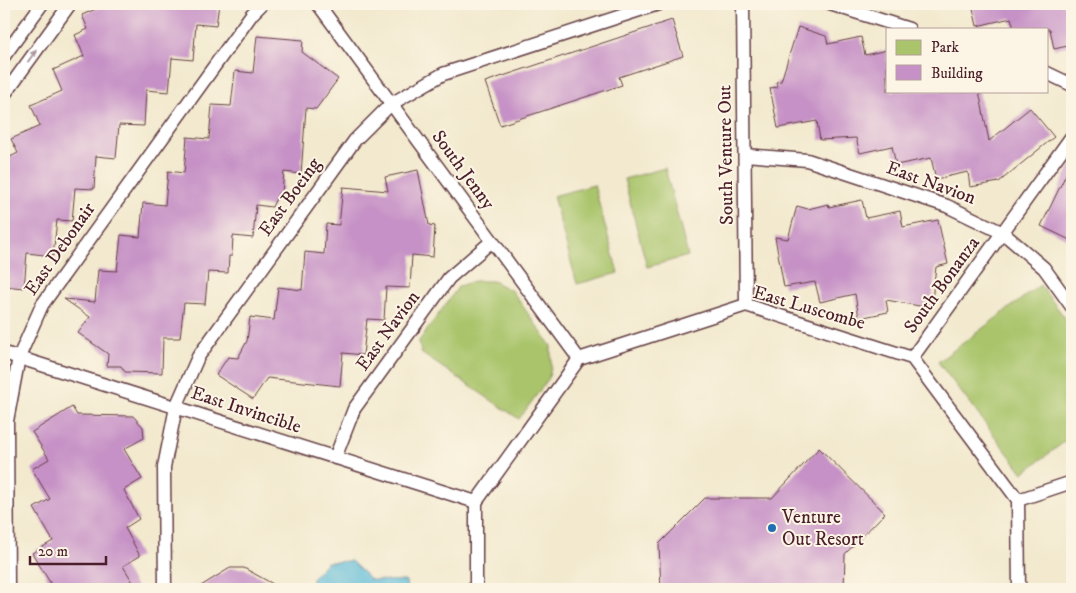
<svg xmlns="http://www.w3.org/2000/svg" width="1076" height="593" viewBox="0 0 1076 593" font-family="'IM FELL DW Pica',serif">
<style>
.green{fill:#a9c46a;stroke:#7a724a}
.water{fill:#59bad7;stroke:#526c81}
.building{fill:#c691c6}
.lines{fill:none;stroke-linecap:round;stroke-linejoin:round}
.lane-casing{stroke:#633d43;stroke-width:15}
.lane{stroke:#fff;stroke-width:12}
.oneway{fill:#ae9aa0}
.poi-dot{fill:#1f6fb2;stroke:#fcf5e5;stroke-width:2}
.labels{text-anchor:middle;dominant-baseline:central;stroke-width:4;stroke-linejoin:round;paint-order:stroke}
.street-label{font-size:19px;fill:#4a1f2b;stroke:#fcf5e5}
.poi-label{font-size:19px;fill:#4a1f2b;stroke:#fcf5e5;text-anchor:start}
</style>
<rect width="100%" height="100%" fill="#fcf5e5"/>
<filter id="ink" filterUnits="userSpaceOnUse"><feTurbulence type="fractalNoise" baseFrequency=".02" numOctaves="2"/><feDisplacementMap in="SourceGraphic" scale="10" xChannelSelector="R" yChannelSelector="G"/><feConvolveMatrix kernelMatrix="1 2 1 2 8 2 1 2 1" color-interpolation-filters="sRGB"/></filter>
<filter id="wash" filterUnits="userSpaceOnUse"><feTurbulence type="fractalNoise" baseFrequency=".0096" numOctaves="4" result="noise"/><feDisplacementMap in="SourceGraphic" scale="20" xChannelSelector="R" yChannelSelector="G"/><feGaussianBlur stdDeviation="1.12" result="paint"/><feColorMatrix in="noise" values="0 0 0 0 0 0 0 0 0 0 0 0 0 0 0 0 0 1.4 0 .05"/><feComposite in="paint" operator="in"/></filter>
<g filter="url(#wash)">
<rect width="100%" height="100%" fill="#f2e9ce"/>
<g class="green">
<path d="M665 168 688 256 647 267 624 179Z"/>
<path d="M594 185 618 273 577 284 553 196Z"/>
<path d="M474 281H493L512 291 551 346V366L549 378 519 419 421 353 419 341 459 286Z"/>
<path d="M1040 285 1072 327V436L1023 473 938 362Z"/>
</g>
<path class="water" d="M351 561 371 580 406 581 407 589H312V578L327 562Z"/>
<g id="blocks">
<g class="building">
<path d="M107 4H219L216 26 196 24 193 60 172 58 169 92 146 90 144 126 119 125 116 158 96 156 94 189 75 188 72 221 57 220 53 256 27 253 24 288 4 286V160L18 153 11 139 40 126 31 105 62 91 53 70 84 56 75 35 88 29 82 15Z"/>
<path d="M972 4H1072V45L1054 49 1050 29H1014L1011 18 977 26Z"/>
<path d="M672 20 683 56 619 77 622 85 500 125 485 82Z"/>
<path d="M798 27 826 36 828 44 861 37 865 55 887 50V91H979L989 141 1030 108 1054 137 999 182 970 187 968 172 936 179 931 158 896 165 892 146 860 153 856 138 820 140 817 121 778 128 770 88 778 87 776 82 781 81Z"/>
<path d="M257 36 303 40 302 52 338 79 316 109 306 108 301 174 284 172 282 192H279L272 207 256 205 253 238 233 236 232 256H229L228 273 208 272 205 304 184 303 180 338H163L162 373 125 372 121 366H107L108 354 78 333 90 317 64 299 95 302 98 270 117 271 121 235 140 237 143 203 165 205 168 171 184 173 187 137 209 139 212 105 231 106 235 71 253 73Z"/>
<path d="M1072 162V241L1041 226Z"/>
<path d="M418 170 429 225 435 226 433 257 412 255 410 288 386 287 384 320 367 319 363 355 343 353 340 386 267 378 253 399 216 375 228 357 238 358 247 341 250 317 274 320 278 287 302 290 305 252 324 254 326 224 339 225 343 187 388 191 385 177Z"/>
<path d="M862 200 866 218 900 211 903 227 938 220 948 264 936 267 931 308 886 300 888 312 859 318 855 294 820 302 815 282 784 287 775 237 788 239 797 206 808 209 828 204 829 207Z"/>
<path d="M72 407 77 415 133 416 143 427 144 438 124 449 142 479 124 490 139 519 125 528 140 556 123 566 137 589H54L32 553 53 541 34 508 50 499 32 469 49 459 32 432Z"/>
<path d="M819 448 885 513 845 554 844 589H661L659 544 705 498H772Z"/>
<path d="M230 568H244L282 589H196Z"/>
</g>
</g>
</g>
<g filter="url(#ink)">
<use href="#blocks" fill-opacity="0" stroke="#633d43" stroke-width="1"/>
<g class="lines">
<g class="lane-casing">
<g id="lane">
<path d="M318 4 579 359"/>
<path d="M743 4 746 305"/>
<path d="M830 4 909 29"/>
<path d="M4 56 42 4"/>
<path d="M1047 73 1072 85"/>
<path d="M4 95 70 4"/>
<path d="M745 155 807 160 947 206 1003 233 1044 268 1072 307"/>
<path d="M4 353 476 502"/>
<path d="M912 358 1072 136"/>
<path d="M335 458 354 409 449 278 492 241"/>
<path d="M1018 500 1072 482"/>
<path d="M8 589 7 421 19 357 42 305 252 14 262 4"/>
<path d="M165 589 164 467 176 407 198 357 355 140 391 104 443 74 658 4"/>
<path d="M476 589V502L579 359 746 305 912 358 1018 500 1019 589"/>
</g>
</g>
<use href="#lane" class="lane"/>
</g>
<defs><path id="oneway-solid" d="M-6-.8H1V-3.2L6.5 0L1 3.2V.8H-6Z" transform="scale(1.25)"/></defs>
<use class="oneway" href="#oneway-solid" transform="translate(32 56) rotate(-54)"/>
</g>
<circle class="poi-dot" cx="772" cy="528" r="5"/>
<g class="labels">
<g class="street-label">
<text transform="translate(726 155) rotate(-91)">South Venture Out</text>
<text transform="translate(463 170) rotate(54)">South Jenny</text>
<text transform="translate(931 183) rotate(20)">East Navion</text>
<text transform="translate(290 197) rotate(-54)">East Boeing</text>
<text transform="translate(60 249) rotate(-55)">East Debonair</text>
<text transform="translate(942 285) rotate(-54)">South Bonanza</text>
<text transform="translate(809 308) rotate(16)">East Luscombe</text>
<text transform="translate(388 331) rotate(-54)">East Navion</text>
<text transform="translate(246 410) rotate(18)">East Invincible</text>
</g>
<g class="poi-label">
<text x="782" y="517">Venture<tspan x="782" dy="22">Out Resort</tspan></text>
</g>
</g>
<rect width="1076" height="593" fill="none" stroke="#fcf5e5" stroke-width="20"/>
<rect x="886" y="28" width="162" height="65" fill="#fcf5e5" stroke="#b59f9b"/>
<rect x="896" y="40" width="25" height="15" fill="#a9c46a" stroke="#b59f9b"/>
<text x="931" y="52" font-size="15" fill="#4a1f2b">Park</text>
<rect x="896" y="65" width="25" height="15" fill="#c691c6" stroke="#b59f9b"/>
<text x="931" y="78" font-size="15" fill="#4a1f2b">Building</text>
<path d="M30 556v8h76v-8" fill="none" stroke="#4a1f2b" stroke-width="2.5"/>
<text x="38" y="556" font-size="15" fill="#4a1f2b" stroke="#fcf5e5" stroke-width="4" paint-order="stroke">20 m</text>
</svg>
